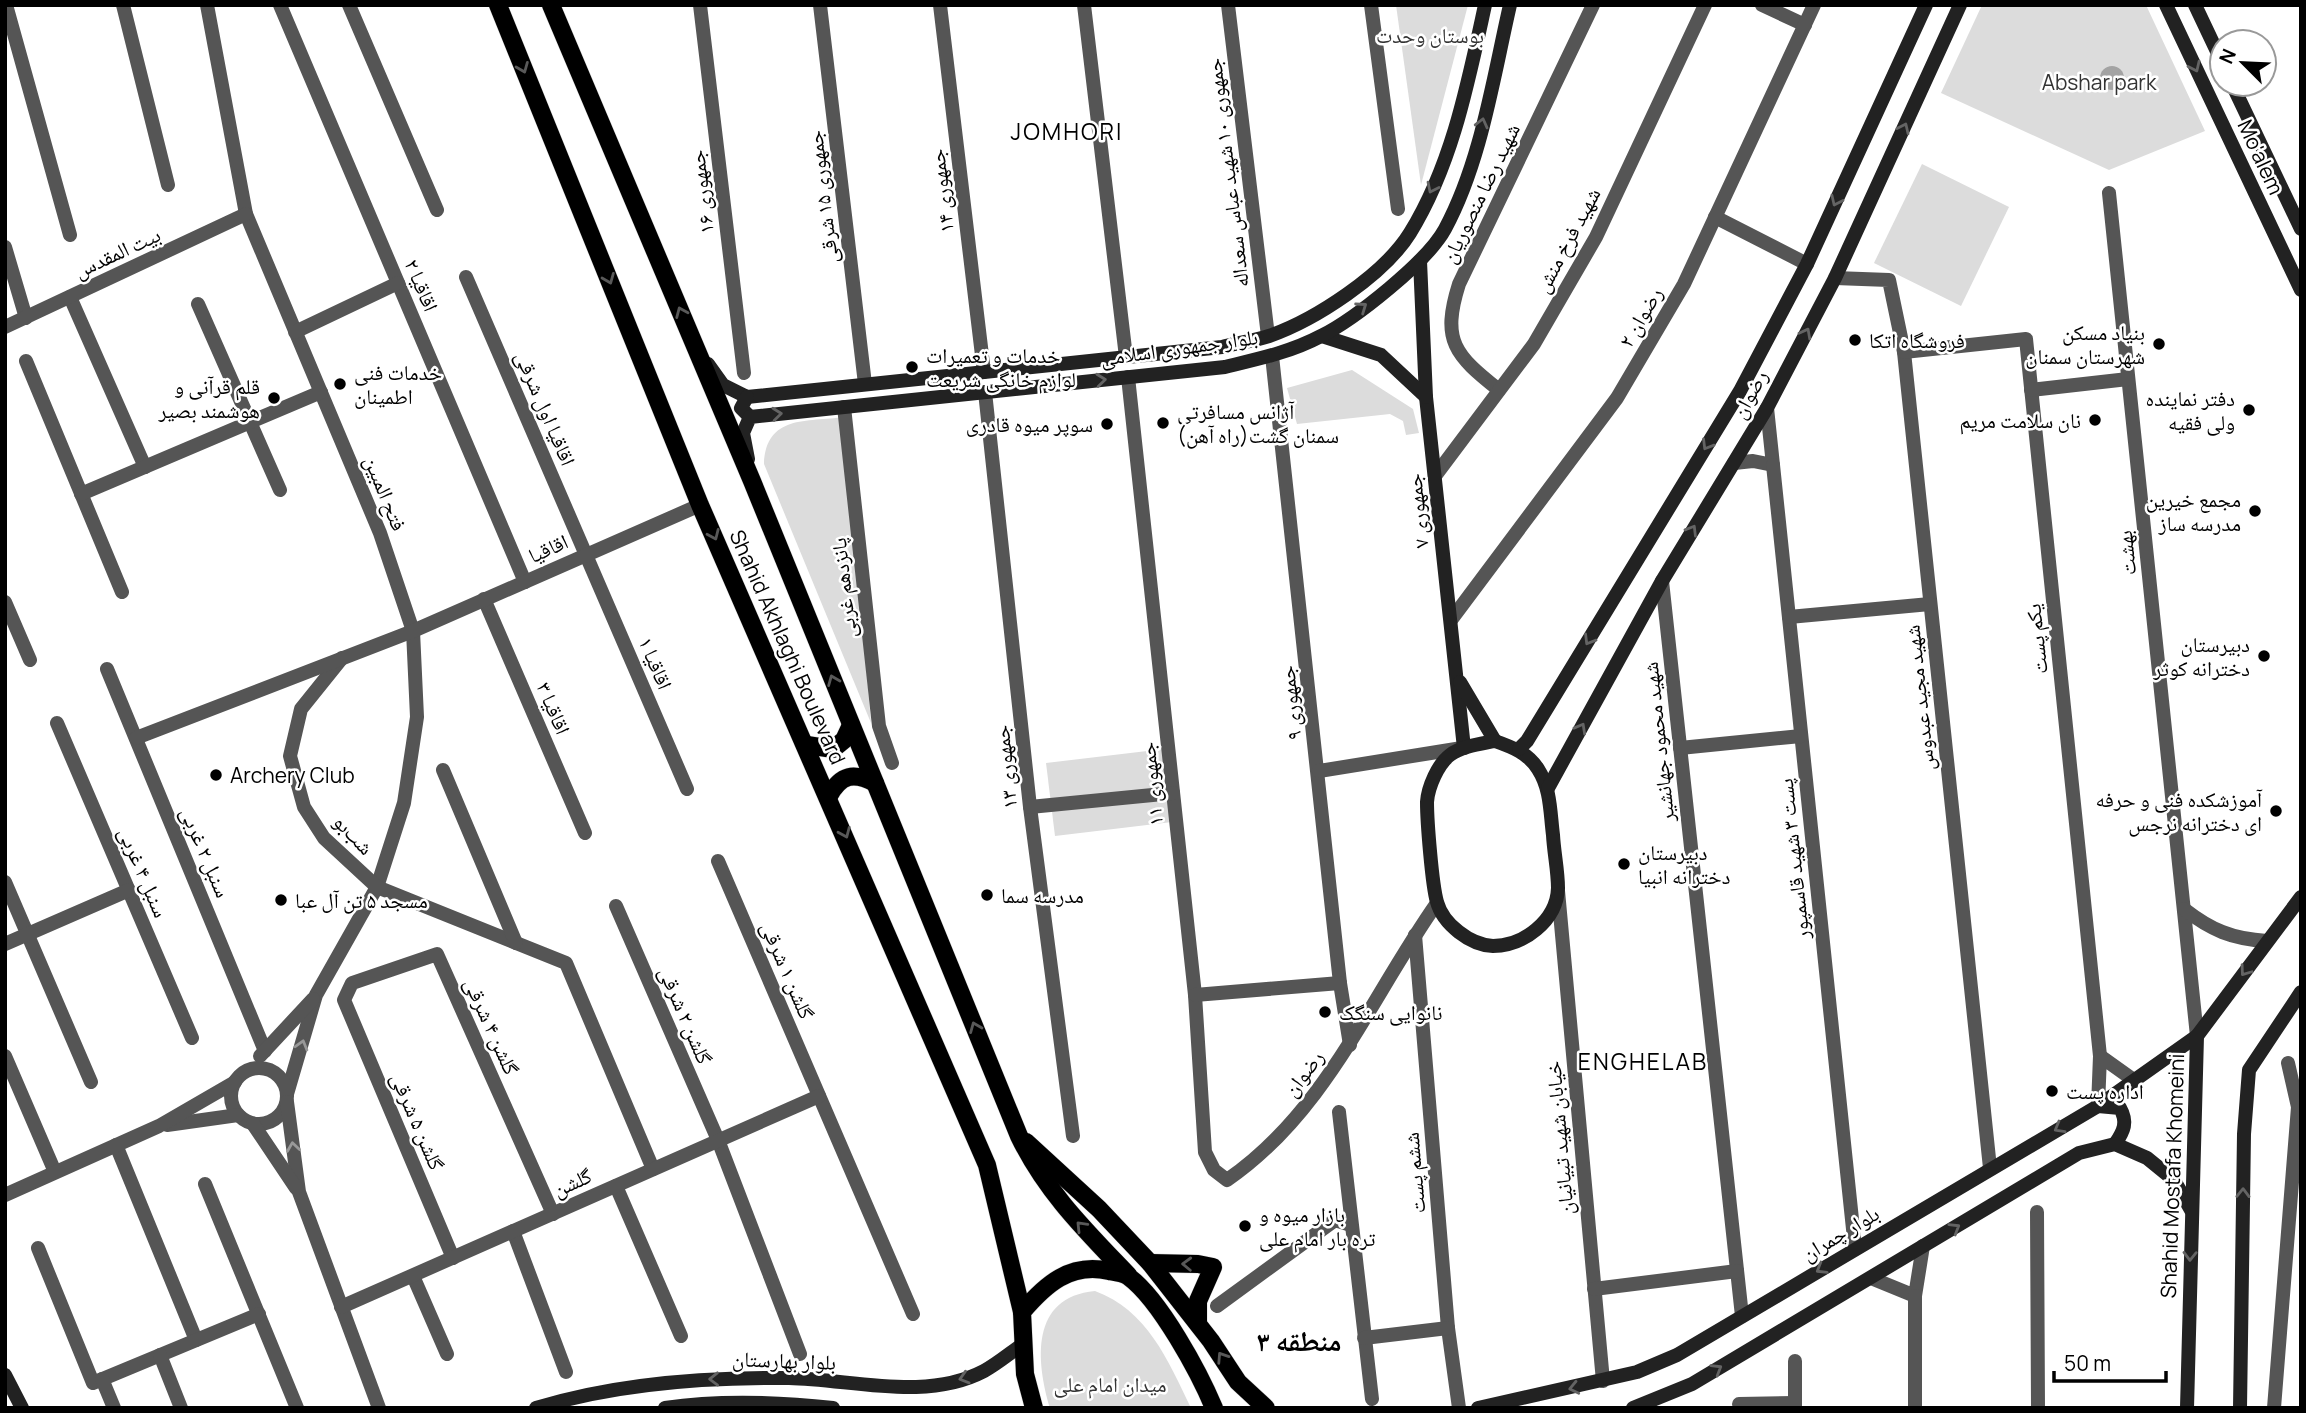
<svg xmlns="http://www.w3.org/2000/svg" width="2306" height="1413" viewBox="0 0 2306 1413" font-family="Manrope,'Noto Naskh Arabic',sans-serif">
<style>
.green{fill:#dcdcdc}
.water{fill:#a3a3a3}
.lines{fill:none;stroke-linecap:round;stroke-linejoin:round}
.primary-casing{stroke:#dbdbdb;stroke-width:19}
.street{stroke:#555;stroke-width:14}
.secondary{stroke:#222;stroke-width:14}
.primary{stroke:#000;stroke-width:18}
.oneway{stroke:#646464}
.oneway2{stroke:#595959}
.oneway3{stroke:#999}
.poi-dot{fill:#000;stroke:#fff;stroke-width:2.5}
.labels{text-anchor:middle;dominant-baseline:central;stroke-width:5;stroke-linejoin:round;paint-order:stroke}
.park-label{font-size:21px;fill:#333;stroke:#fff}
.street-label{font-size:21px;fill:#000;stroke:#fff}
.poi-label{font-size:21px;fill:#000;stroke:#fff;text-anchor:start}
.neighbourhood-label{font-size:23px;letter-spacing:2px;fill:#000;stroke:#fff}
.district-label{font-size:28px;font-weight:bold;fill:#000;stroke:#fff}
</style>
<rect width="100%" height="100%" fill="#fff"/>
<g class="green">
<path d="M1396 5H1468L1421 185Z"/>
<path d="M1982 5H2146L2205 131 2109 170 1941 93Z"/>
<path d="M1922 164 2009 207 1961 306 1874 263Z"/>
<path d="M1352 370 1413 409 1419 433 1406 435 1403 421 1390 414 1297 424 1287 388Z"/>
<path d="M845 417 871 723 764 464C766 415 806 422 845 417Z"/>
<path d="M1164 749 1172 822 1055 836 1046 763Z"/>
<path d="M1095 1291C1147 1310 1168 1360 1191 1408H1050C1036 1361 1030 1297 1095 1291Z"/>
</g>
<circle class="water" cx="2112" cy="78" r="12"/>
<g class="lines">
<g class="primary-casing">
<g id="primary">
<path d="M498 5 700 505 987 1165 1022 1312"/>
<path d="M551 5 752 481 1019 1136C1046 1192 1086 1231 1128 1275"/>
<path d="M807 745 833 749 844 740 851 725"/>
<path d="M829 796C841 774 854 772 875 783"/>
<path d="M1026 1142 1099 1209 1150 1263 1211 1341 1238 1382 1266 1408"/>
<path d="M1150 1263 1198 1264 1213 1267 1198 1301V1323"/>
<path d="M1034 1408 1025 1374 1022 1312C1045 1285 1070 1262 1109 1271 1115 1272 1124 1273 1129 1277 1160 1300 1199 1372 1214 1408"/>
</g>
</g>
<g class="street">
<path d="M6 5 70 235"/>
<path d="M123 5 168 185"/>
<path d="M207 5 246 214 380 533 413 631 417 717 404 803 377 887 316 995 287 1094"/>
<path d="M280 5 525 582"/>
<path d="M349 5 437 210"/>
<path d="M700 5 744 373"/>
<path d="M820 5 865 384"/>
<path d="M940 5 984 372"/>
<path d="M1084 5 1126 357"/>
<path d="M1228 5 1268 336"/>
<path d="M1371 5 1398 209"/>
<path d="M1762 5 1805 25"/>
<path d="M2109 193 2197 1036"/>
<path d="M1715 217 1807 264"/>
<path d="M5 247 26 318"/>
<path d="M466 277 687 789"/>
<path d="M1835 278 1889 280 1904 352 1990 1168"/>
<path d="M70 297 145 467"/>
<path d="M198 304 280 490"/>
<path d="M5 327 246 214"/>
<path d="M295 332 398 283"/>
<path d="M1904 352 2026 339 2100 1056"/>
<path d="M1272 356 1340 983 1350 1045"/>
<path d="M26 361 122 592"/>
<path d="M1128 377 1195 995 1205 1152 1214 1170 1227 1180C1326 1112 1370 998 1437 903"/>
<path d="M1499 390C1455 355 1441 341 1459 284L1593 5"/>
<path d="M2031 390 2128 379"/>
<path d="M985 392 1030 807 1073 1136"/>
<path d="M844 407 879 726 892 763"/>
<path d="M1734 463 1753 461 1773 465 1767 408"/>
<path d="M1773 465 1855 1248"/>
<path d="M1435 476 1534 344 1596 237 1705 5"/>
<path d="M81 494 321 392"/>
<path d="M1662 581 1742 1316"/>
<path d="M484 599 585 833"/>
<path d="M5 602 30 660"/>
<path d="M1789 617 1930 604"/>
<path d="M1451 620 1617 398 1684 284 1814 5"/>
<path d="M342 658 301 709 290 756 304 807 324 838 377 887 566 963 653 1169"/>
<path d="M107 669 265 1051"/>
<path d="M57 723 192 1038"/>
<path d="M136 738 413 631 700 505"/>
<path d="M1680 748 1801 736"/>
<path d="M443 770 516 943"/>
<path d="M1319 771 1462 748"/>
<path d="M1030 807 1173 793"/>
<path d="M718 861 913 1314"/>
<path d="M5 882 91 1082"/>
<path d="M1558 891 1603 1381"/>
<path d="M616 906 718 1140 800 1354"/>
<path d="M2184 909C2211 930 2232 939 2267 941"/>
<path d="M1415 935 1448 1328 1459 1408"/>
<path d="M5 944 129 890"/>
<path d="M1195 995 1340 983"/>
<path d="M5 1056 55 1172"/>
<path d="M260 1056 313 999"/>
<circle cx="259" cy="1096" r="28"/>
<path d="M287 1102 299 1192 379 1408"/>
<path d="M2098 1106 2100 1056 2135 1081"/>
<path d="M1339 1112 1372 1399"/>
<path d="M253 1124 296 1188"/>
<path d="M167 1125 238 1115"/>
<path d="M116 1145 196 1340"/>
<path d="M205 1184 297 1408"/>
<path d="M616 1186 681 1336"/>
<path d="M5 1195 159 1126 235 1082"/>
<path d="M2037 1212 2038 1408"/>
<path d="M513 1231 566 1372"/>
<path d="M38 1248 93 1383 259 1314"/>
<path d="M453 1258 344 1000 352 983 437 954 553 1214"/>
<path d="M413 1276 447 1354"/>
<path d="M1871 1278 1915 1296 1923 1246"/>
<path d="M1594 1289 1737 1271"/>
<path d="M1915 1296V1408"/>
<path d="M1217 1306 1335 1220 1351 1225"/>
<path d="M341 1307 819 1096"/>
<path d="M1364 1338 1448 1328"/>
<path d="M160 1355 181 1408"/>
<path d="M102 1379 114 1408"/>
<path d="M1739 1404 1795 1403"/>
<path d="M1795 1408V1361"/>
<path d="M2274 1408 2298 1107 2288 1063"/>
</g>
<g class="secondary">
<path d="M2166 5 2301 290"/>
<path d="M2195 5 2222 62"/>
<path d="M2232 84 2301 229"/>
<path d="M1420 261 1426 397 1464 748"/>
<path d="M1322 336 1381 355 1426 397"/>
<path d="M708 364 723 385 747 397 1222 347C1237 343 1254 341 1269 336 1315 320 1384 275 1410 233 1452 165 1468 83 1485 5"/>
<path d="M747 397 741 408 750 417"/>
<path d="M748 459 743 433 750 417 1225 367C1258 359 1291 352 1321 336 1355 319 1427 262 1445 229 1481 162 1493 79 1510 5"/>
<path d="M1460 682 1495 741"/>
<path d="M1495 741C1512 747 1528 753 1538 769 1551 789 1550 812 1553 835 1554 853 1558 871 1558 888 1557 921 1523 946 1493 946 1470 945 1443 924 1437 902 1432 885 1427 821 1427 802 1428 787 1438 764 1450 755 1462 746 1480 744 1495 741Z"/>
<path d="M1519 749 1527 741 1740 391 1807 264 1926 5"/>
<path d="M1548 788 1662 581 1767 408 1835 278 1960 5"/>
<path d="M2098 1106 2120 1108C2128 1122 2124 1131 2115 1144"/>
<path d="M5 1375 22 1408"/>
<path d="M536 1408C617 1383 704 1377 789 1378 851 1379 925 1402 984 1371 997 1364 1010 1353 1023 1344"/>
<path d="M665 1408C719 1400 778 1402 833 1408"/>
<path d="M1478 1408 1637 1372 1677 1355 2098 1106 2197 1036"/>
<path d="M1633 1408 1692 1384 2079 1153 2115 1144 2147 1158 2174 1180 2191 1210"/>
<path d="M2187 1408 2197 1036 2301 897"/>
<path d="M2240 1408 2244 1134 2249 1070 2301 992"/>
</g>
<use href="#primary" class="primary"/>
</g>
<defs><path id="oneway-chevron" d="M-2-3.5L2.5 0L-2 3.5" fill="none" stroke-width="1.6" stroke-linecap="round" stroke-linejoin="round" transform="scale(1.75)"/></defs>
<g class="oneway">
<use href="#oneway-chevron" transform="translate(2195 67) rotate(65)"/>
<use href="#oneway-chevron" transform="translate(1482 123) rotate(-76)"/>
<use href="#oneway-chevron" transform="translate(1904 128) rotate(-65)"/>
<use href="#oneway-chevron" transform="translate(1432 188) rotate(116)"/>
<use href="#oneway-chevron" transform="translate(1836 201) rotate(115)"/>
<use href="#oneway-chevron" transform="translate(1362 307) rotate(-35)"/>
<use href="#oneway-chevron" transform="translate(1806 333) rotate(-62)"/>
<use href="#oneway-chevron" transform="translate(1101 380) rotate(-6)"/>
<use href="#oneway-chevron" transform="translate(777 414) rotate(-6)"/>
<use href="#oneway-chevron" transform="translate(1707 445) rotate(121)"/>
<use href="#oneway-chevron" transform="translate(1692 530) rotate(-59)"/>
<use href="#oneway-chevron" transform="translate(1589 640) rotate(121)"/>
<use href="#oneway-chevron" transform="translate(1581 728) rotate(-61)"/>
<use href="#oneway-chevron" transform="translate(2245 971) rotate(126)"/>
<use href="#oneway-chevron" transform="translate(2059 1128) rotate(150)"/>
<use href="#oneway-chevron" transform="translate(2243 1193) rotate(-89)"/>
<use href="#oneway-chevron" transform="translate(1955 1228) rotate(-31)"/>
<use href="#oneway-chevron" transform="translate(2190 1256) rotate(91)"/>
<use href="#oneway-chevron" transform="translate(1821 1269) rotate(149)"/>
<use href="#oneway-chevron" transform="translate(1717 1369) rotate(-31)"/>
<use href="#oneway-chevron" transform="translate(964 1378) rotate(163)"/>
<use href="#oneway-chevron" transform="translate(714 1379) rotate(179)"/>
<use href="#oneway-chevron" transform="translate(1574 1388) rotate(167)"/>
</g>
<g class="oneway2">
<use href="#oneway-chevron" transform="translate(523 68) rotate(68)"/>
<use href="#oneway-chevron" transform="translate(609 279) rotate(68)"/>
<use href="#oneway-chevron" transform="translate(681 312) rotate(-113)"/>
<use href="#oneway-chevron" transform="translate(714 535) rotate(66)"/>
<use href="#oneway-chevron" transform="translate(833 680) rotate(-112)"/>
<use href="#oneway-chevron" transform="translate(845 833) rotate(67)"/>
<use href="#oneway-chevron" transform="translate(975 1027) rotate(-112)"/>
<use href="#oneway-chevron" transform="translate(1081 1226) rotate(-134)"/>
<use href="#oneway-chevron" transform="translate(1187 1264) rotate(-178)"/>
<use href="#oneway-chevron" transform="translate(1222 1357) rotate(-123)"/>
</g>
<g class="oneway3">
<use href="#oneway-chevron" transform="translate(302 1045) rotate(-74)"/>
<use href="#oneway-chevron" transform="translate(293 1147) rotate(-98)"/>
</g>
<g class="poi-dot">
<circle cx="1855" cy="340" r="7"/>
<circle cx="2159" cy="344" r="7"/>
<circle cx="912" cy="367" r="7"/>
<circle cx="340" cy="384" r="7"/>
<circle cx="274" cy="398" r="7"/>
<circle cx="2249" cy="410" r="7"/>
<circle cx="2095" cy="420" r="7"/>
<circle cx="1163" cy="423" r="7"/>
<circle cx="1107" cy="424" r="7"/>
<circle cx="2255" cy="511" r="7"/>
<circle cx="2264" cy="656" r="7"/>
<circle cx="216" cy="775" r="7"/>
<circle cx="2276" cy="811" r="7"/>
<circle cx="1624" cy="864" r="7"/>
<circle cx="987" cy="895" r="7"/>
<circle cx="281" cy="900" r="7"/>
<circle cx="1325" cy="1012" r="7"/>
<circle cx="2052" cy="1091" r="7"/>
<circle cx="1245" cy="1226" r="7"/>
</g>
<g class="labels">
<g class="park-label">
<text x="1430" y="35">بوستان وحدت</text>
<text x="2099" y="82">Abshar park</text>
<text x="1110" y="1384">میدان امام علی</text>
</g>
<g class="street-label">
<text transform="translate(2261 157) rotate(65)">Mo'alem</text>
<text transform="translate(1227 173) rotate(-97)">جمهوری ۱۰ شهید عباس سعداله</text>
<text transform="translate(941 191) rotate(-97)">جمهوری ۱۴</text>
<text transform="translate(701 192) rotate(-97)">جمهوری ۱۶</text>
<text transform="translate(1480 193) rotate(-64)">شهید رضا منصوریان</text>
<text transform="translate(822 197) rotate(-97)">جمهوری ۱۵ شرقی</text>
<text transform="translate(1567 240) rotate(-62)">شهید فرخ منش</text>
<text transform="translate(117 252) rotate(-25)">بیت المقدس</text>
<text transform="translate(422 285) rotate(67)">اقاقیا ۲</text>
<text transform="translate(1640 317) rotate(-60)">رضوان ۲</text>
<text transform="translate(1179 347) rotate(-8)">بلوار جمهوری اسلامی</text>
<text transform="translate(1749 394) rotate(-61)">رضوان</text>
<text transform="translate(546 408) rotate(67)">اقاقیا اول شرقی</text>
<text transform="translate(386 493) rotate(68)">فتح المبین</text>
<text transform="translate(1417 511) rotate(-96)">جمهوری ۷</text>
<text transform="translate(548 548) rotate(-24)">اقاقیا</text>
<text transform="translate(2126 553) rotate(-96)">بهشت</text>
<text transform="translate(843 588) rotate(-96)">پانزدهم غربی</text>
<text transform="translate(2036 639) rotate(-96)">یکم پست</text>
<text transform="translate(788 647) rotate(66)">Shahid Akhlaghi Boulevard</text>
<text transform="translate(656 663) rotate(67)">اقاقیا ۱</text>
<text transform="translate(1919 698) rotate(-96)">شهید مجید عبدوس</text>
<text transform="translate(1290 703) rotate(-96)">جمهوری ۹</text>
<text transform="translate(554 708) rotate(67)">اقاقیا ۳</text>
<text transform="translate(1658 742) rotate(-96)">شهید محمود جهانشیر</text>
<text transform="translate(1005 767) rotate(-96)">جمهوری ۱۳</text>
<text transform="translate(1151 784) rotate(-96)">جمهوری ۱۱</text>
<text transform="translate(354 834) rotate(46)">شب‌بو</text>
<text transform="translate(206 852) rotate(67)">سنبل ۲ غربی</text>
<text transform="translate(1793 859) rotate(-96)">پست ۳ شهید قاسمپور</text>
<text transform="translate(144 872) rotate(67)">سنبل ۴ غربی</text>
<text transform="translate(788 970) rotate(67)">گلشن ۱ شرقی</text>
<text transform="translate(686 1015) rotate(67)">گلشن ۲ شرقی</text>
<text transform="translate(492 1026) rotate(66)">گلشن ۴ شرقی</text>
<text transform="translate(1303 1073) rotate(-53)">رضوان</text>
<text transform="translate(418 1121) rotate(67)">گلشن ۵ شرقی</text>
<text transform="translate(1559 1138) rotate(-95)">خیابان شهید تبیانیان</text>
<text transform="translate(1414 1173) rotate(-95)">ششم پست</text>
<text transform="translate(2172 1176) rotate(-88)">Shahid Mostafa Khomeini</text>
<text transform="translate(572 1182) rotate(-24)">گلشن</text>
<text transform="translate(1840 1233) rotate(-31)">بلوار چمران</text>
<text transform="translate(784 1360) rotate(2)">بلوار بهارستان</text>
</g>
<g class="poi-label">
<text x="2145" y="332" text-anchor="end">بنیاد مسکن<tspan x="2145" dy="24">شهرستان سمنان</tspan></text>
<text x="1869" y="340">فروشگاه اتکا</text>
<text x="926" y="355">خدمات و تعمیرات<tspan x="926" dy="24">لوازم خانگی شریعت</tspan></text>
<text x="354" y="372">خدمات فنی<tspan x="354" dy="24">اطمینان</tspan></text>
<text x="260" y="386" text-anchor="end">قلم قرآنی و<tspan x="260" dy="24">هوشمند بصیر</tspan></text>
<text x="2235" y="398" text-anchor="end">دفتر نماینده<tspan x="2235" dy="24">ولی فقیه</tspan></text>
<text x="1177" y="411">آژانس مسافرتی<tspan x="1177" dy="24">سمنان گشت(راه آهن)</tspan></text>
<text x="2081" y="420" text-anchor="end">نان سلامت مریم</text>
<text x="1093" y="424" text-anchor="end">سوپر میوه قادری</text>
<text x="2241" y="499" text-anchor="end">مجمع خیرین<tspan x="2241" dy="24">مدرسه ساز</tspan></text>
<text x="2250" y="644" text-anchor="end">دبیرستان<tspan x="2250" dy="24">دخترانه کوثر</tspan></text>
<text x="230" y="775">Archery Club</text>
<text x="2262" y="799" text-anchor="end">آموزشکده فنی و حرفه<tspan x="2262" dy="24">ای دخترانه نرجس</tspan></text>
<text x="1638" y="852">دبیرستان<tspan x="1638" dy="24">دخترانه انبیا</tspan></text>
<text x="1001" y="895">مدرسه سما</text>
<text x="295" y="900">مسجد ۵ تن آل عبا</text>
<text x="1339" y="1012">نانوایی سنگک</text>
<text x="2066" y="1091">اداره پست</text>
<text x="1259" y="1214">بازار میوه و<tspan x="1259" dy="24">تره بار امام علی</tspan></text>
</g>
<g class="neighbourhood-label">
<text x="1067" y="131">JOMHORI</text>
<text x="1643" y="1061">ENGHELAB</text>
</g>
<g class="district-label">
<text x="1299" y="1340">منطقه ۳</text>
</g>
</g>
<rect width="2306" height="1413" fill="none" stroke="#000000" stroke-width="14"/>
<g transform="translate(2243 63) rotate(294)"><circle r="33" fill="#ffffff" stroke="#999999" stroke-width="2"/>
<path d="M0-5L12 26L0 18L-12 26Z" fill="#000000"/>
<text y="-10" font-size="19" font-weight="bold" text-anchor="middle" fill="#000000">N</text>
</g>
<path d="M2054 1371v10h112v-10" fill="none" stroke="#000000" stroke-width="3.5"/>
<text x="2064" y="1371" font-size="21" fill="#000000" stroke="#ffffff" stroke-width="5" paint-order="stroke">50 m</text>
</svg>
